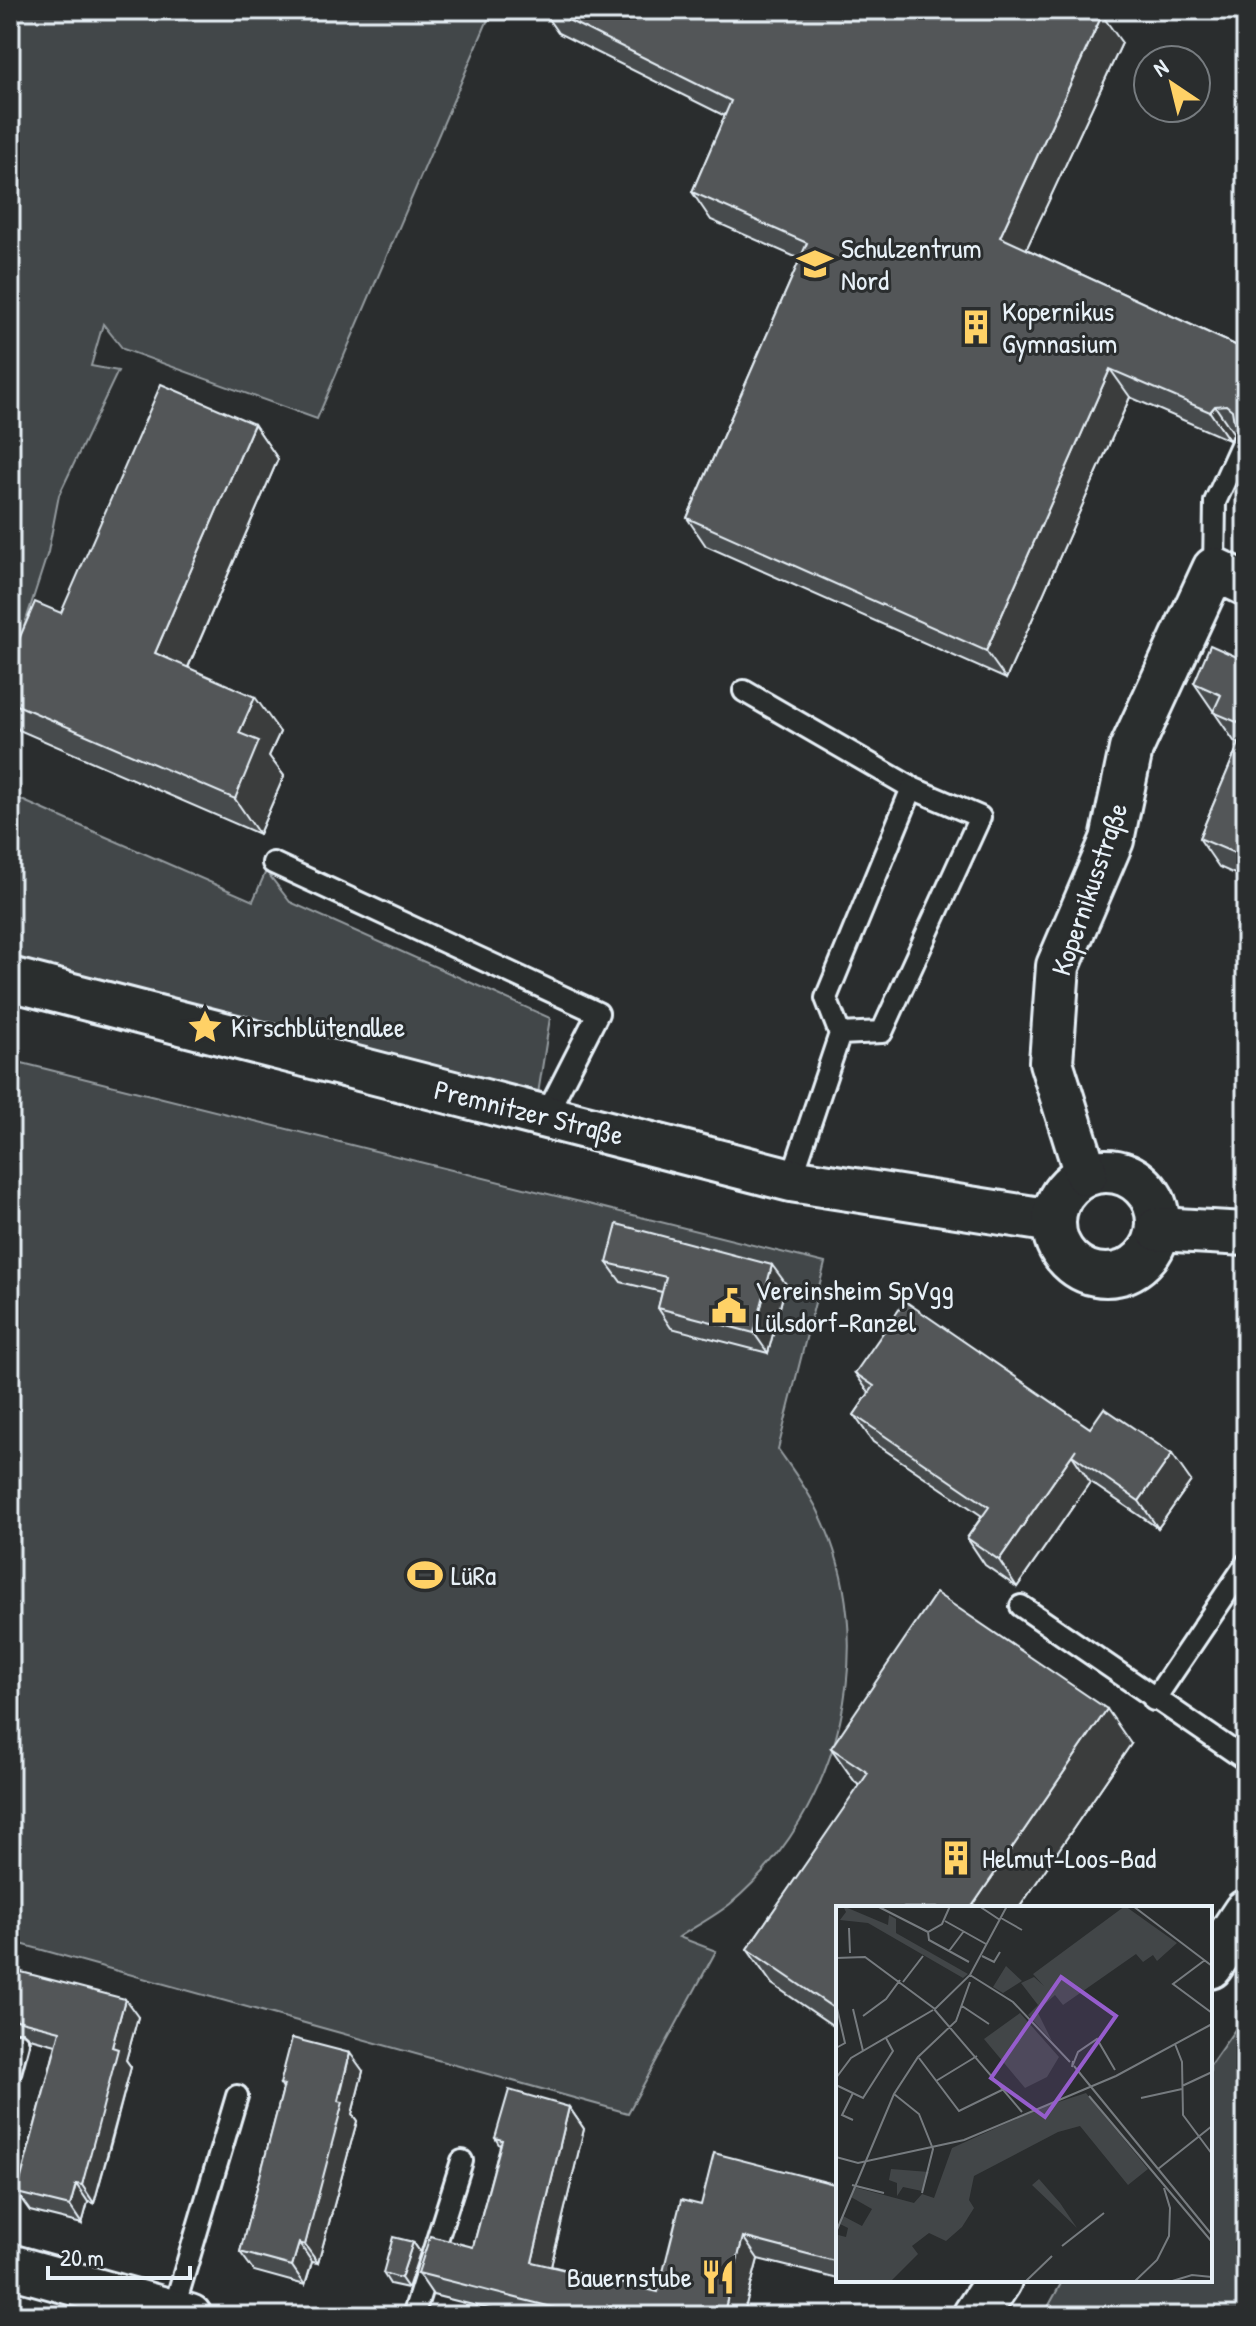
<svg xmlns="http://www.w3.org/2000/svg" width="1256" height="2326" viewBox="0 0 1256 2326" font-family="'Patrick Hand',sans-serif">
<style>
.green{fill:#424648;stroke:#959ca0;stroke-width:2}
.lines{fill:none;stroke-linecap:round;stroke-linejoin:round}
.lane-casing{stroke:#e8f1f8;stroke-width:26}
.street-casing{stroke:#e8f1f8;stroke-width:48}
.secondary-casing{stroke:#e8f1f8;stroke-width:50}
.lane{stroke:#2a2d2e;stroke-width:20}
.street{stroke:#2a2d2e;stroke-width:42}
.secondary{stroke:#2a2d2e;stroke-width:44}
.wall{fill:#474b4d;stroke:#e8f1f8;stroke-width:2}
.shaded-wall{fill:#3a3d3e;stroke:#e8f1f8;stroke-width:2}
.building{fill:#535759;stroke:#e8f1f8;stroke-width:2}
.labels{text-anchor:middle;dominant-baseline:central;stroke-width:6;stroke-linejoin:round;paint-order:stroke}
.poi-label{font-size:28px;fill:#e8f1f8;stroke:#2a2d2e;text-anchor:start}
.street-label{font-size:28px;fill:#e8f1f8;stroke:#2a2d2e}
.inset-road{fill:none;stroke:#767b7f;stroke-width:2}
.view{fill:#965dcd;fill-opacity:0.15;stroke:#965dcd;stroke-width:4}
.inset-edge{fill:none;stroke:#e8f1f8;stroke-width:4}
</style>
<rect width="100%" height="100%" fill="#2a2d2e"/>
<filter id="ink" filterUnits="userSpaceOnUse"><feTurbulence type="fractalNoise" baseFrequency=".0125" numOctaves="2"/><feDisplacementMap in="SourceGraphic" scale="16" xChannelSelector="R" yChannelSelector="G"/><feConvolveMatrix kernelMatrix="1 2 1 2 8 2 1 2 1" color-interpolation-filters="sRGB"/></filter>
<g filter="url(#ink)">
<g class="green">
<path d="M10 10H492L317 419 123 349 103 324 91 366 118 371 59 495 48 552 10 670Z"/>
<path d="M10 795 253 901 266 871 290 902 550 1018 538 1094 10 967Z"/>
<path d="M10 1060 825 1263 778 1449C792 1469 807 1489 818 1511 883 1642 841 1811 730 1904 715 1916 696 1926 679 1937L716 1951 628 2113 10 1941Z"/>
<path d="M1246 2014V2316H1043L1063 2280H1210V2065Z"/>
</g>
<g class="lines">
<g class="lane-casing">
<g id="lane">
<path d="M1214 569 1215 502 1241 445"/>
<path d="M744 691 912 788"/>
<path d="M273 863 598 1013 545 1117"/>
<path d="M791 1180 840 1034 882 1032 980 817 912 788 826 998 840 1034"/>
<path d="M1021 1606 1246 1760"/>
<path d="M1154 1700 1246 1564"/>
<path d="M10 2073 18 2043"/>
<path d="M173 2311 237 2096"/>
<path d="M413 2316 462 2161"/>
</g>
</g>
<g class="street-casing">
<g id="street">
<path d="M10 979 791 1180 1053 1221"/>
<circle cx="1106" cy="1223" r="52"/>
<path d="M1086 1174 1051 1062 1058 966 1112 840 1131 749 1214 569 1246 584"/>
<path d="M1158 1229 1246 1234"/>
<path d="M10 2266 190 2316"/>
</g>
</g>
<g class="secondary-casing">
<g id="secondary">
<path d="M1210 1966 1246 1912"/>
<path d="M975 2316 999 2280"/>
</g>
</g>
<use href="#lane" class="lane"/>
<use href="#street" class="street"/>
<use href="#secondary" class="secondary"/>
</g>
<g class="wall">
<path d="M542 10H1089L1122 43 1026 249 1246 350V439L1242 433 1234 434 1229 440 1130 397 1006 679 706 546 687 518 800 259 711 220 692 192 725 116 558 33Z"/>
<path d="M254 424 278 459 188 668 280 732 269 756 284 776 259 834 19 730 10 718V660L61 613Z"/>
<path d="M1246 661V879L1219 867 1199 838 1239 744 1234 741 1194 683Z"/>
<path d="M1246 935V974L1236 960Z"/>
<path d="M607 1263 786 1284 768 1353 671 1328 658 1308 662 1292 621 1282Z"/>
<path d="M855 1373 1090 1428 1191 1481 1158 1528 1090 1482 1017 1587 985 1565 967 1538 982 1516 873 1442 854 1415 869 1393Z"/>
<path d="M1131 1744 1019 1908H838V2029L772 1984 747 1949 860 1786 855 1782 831 1748Z"/>
<path d="M10 1969 138 2017 126 2060 131 2067 112 2140 94 2203 88 2202 82 2224 30 2211 17 2193 56 2045 30 2038 22 2031H13L10 2028Z"/>
<path d="M363 2071 352 2114 357 2121 318 2263 312 2262 305 2285 254 2271 240 2252 283 2089 280 2084Z"/>
<path d="M569 2107 584 2129 551 2266 658 2292 701 2205 838 2185V2279L758 2259 743 2316H517L433 2295 418 2273 473 2247 500 2146 495 2138Z"/>
<path d="M413 2242 420 2252 408 2288 390 2284 383 2273Z"/>
<path d="M840 2280H856L855 2284Z"/>
</g>
<g class="shaded-wall">
<path d="M1102 15 1122 43 1019 265 1000 237Z"/>
<path d="M1110 369 1130 397 1006 679 986 651Z"/>
<path d="M1215 406 1234 434 1229 440 1210 412Z"/>
<path d="M254 424 278 459 179 688 155 653Z"/>
<path d="M255 697 280 732 269 756 284 776 259 834 235 799 239 733Z"/>
<path d="M772 1265 786 1284 768 1353 754 1333Z"/>
<path d="M1172 1454 1191 1481 1158 1528 1139 1501Z"/>
<path d="M1072 1455 1090 1482 1017 1587 999 1560Z"/>
<path d="M1107 1709 1131 1744 1019 1908H971Z"/>
<path d="M125 1999 138 2017 126 2060 131 2067 94 2203 82 2185 112 2047Z"/>
<path d="M350 2053 363 2071 352 2114 357 2121 318 2263 305 2245Z"/>
<path d="M569 2107 584 2129 547 2283 532 2262Z"/>
<path d="M76 2184 88 2202 82 2224 70 2206Z"/>
<path d="M743 2237 758 2259 743 2316H723Z"/>
<path d="M413 2242 420 2252 408 2288 401 2278Z"/>
<path d="M299 2243 312 2262 305 2285 292 2266Z"/>
</g>
<g class="building">
<path d="M548 10H1089L1102 15 1000 237 1246 350V427L1234 422 1232 410 1226 405 1215 406 1210 412 1110 369 986 651 687 518 807 243 692 192 731 101Z"/>
<path d="M161 384 254 424 155 653 255 697 239 733 259 741 235 799 10 702V660L35 602 61 613Z"/>
<path d="M1210 645 1246 661V726L1213 712 1221 695 1194 683Z"/>
<path d="M1246 727V858L1199 838Z"/>
<path d="M1246 935V964L1236 960Z"/>
<path d="M617 1224 772 1265 754 1333 658 1308 666 1277 607 1263Z"/>
<path d="M905 1301 1090 1428 1104 1408 1172 1454 1139 1501 1072 1455 1076 1449 999 1560 967 1538 989 1507 854 1415 874 1386 855 1373Z"/>
<path d="M936 1593 1107 1709 971 1908H838V2011L747 1949 868 1773 831 1748Z"/>
<path d="M10 1969 125 1999 112 2047 118 2049 99 2122 82 2185 76 2184 70 2206 17 2193 60 2031 17 2020 10 2013Z"/>
<path d="M292 2038 350 2053 338 2101 343 2102 305 2245 299 2243 292 2266 240 2252 284 2085 280 2084Z"/>
<path d="M509 2090 569 2107 532 2262 658 2292 681 2200 701 2205 714 2153 838 2185V2262L743 2237 723 2316H587L418 2273 430 2236 473 2247 502 2140 495 2138Z"/>
<path d="M393 2237 413 2242 401 2278 383 2273Z"/>
</g>
</g>
<defs>
<g id="school-bare" transform="scale(2.76)"><path d="M0-5L7-2L0 1L-7-2ZM-4 1L0 2.5L4 1V4Q0 6-4 4Z" fill="#ffd166" stroke="#2a2d2e" stroke-width="2.5" paint-order="stroke"/></g>
<g id="building-bare" transform="scale(2.76)"><path d="M-4-6H4V6H1V3H-1V6H-4ZM-2.5-4.3h1.7v1.8h-1.7ZM.8-4.3h1.7v1.8H.8ZM-2.5-1h1.7V.8h-1.7ZM.8-1h1.7V.8H.8Z" fill="#ffd166" stroke="#2a2d2e" stroke-width="2.5" paint-order="stroke"/></g>
<g id="sight-bare" transform="scale(2.76)"><path d="M0-6L1.8-2.2L6-1.7L2.9 1.2L3.7 5.4L0 3.3L-3.7 5.4L-2.9 1.2L-6-1.7L-1.8-2.2Z" fill="#ffd166" stroke="#2a2d2e" stroke-width="2.5" paint-order="stroke"/></g>
<g id="civic-bare" transform="scale(2.76)"><path d="M-.6-6.5H3V-4.5H.6V-3L4-1V1h2V6H-6V1h2V-1L-.6-3ZM-1.2 2.5V6h2.4V2.5Z" fill="#ffd166" stroke="#2a2d2e" stroke-width="2.5" paint-order="stroke"/></g>
<g id="stadium-bare" transform="scale(2.76)"><path d="M0-5a6.5 5 0 1 0 0 10a6.5 5 0 1 0 0-10ZM-3.5-1.8h7v3.6h-7Z" fill="#ffd166" stroke="#2a2d2e" stroke-width="2.5" paint-order="stroke"/></g>
<g id="restaurant-bare" transform="scale(2.76)"><path d="M-5-6h1v4h1v-4h1v4h1v-4h1v5L-1.5 .5V6h-2V.5L-5-1ZM5-6V6H3V1.5H1.5Q1.5-4 5-6Z" fill="#ffd166" stroke="#2a2d2e" stroke-width="2.5" paint-order="stroke"/></g>
</defs>
<g fill-rule="evenodd">
<use href="#school-bare" x="815" y="264"/>
<use href="#building-bare" x="976" y="327"/>
<use href="#sight-bare" x="205" y="1027"/>
<use href="#civic-bare" x="729" y="1306"/>
<use href="#stadium-bare" x="425" y="1575"/>
<use href="#building-bare" x="956" y="1858"/>
<use href="#restaurant-bare" x="718" y="2277"/>
</g>
<g class="labels">
<g class="poi-label">
<text x="841" y="248">Schulzentrum<tspan x="841" dy="32">Nord</tspan></text>
<text x="1002" y="311">Kopernikus<tspan x="1002" dy="32">Gymnasium</tspan></text>
<text x="231" y="1027">Kirschblütenallee</text>
<text x="755" y="1290">Vereinsheim SpVgg<tspan x="755" dy="32">Lülsdorf-Ranzel</tspan></text>
<text x="451" y="1575">LüRa</text>
<text x="982" y="1858">Helmut-Loos-Bad</text>
<text x="692" y="2277" text-anchor="end">Bauernstube</text>
</g>
<g class="street-label">
<text transform="translate(1089 889) rotate(-71)">Kopernikusstraße</text>
<text transform="translate(529 1112) rotate(14)">Premnitzer Straße</text>
</g>
</g>
<g transform="translate(836 1906)">
<rect width="376" height="376" fill="#2a2d2e"/>
<path d="M7 0 52 19 53 9 60 13V27L132 68 127 72 32 17 4 14 10 6ZM289 0 341 37 321 55 317 49 307 56 300 48 227 99 219 89 201 105 216 135 192 109 202 99 185 77 198 71 208 80 197 68ZM170 60 186 75 167 87 157 81ZM184 107 223 151 211 171 189 182 148 133ZM250 187 312 263 292 279 244 220 222 226 138 270 133 294 138 302 126 321 110 335 93 327 76 340 82 348 54 376H0V335L2 329 10 331 12 322 4 318 7 310 26 320 36 303 15 291 18 281 78 297 86 288 98 292 116 242 204 202ZM55 263 93 266 86 285 67 281 61 290V277L53 274ZM203 273 224 297 241 322 196 279Z" fill="#424648"/>
<path class="inset-road" d="M41 0 92 26 106 18 114 0M143 0 164 14M297 0 376 60M165 12 186 24M109 15 150 38M13 22 14 47M92 26 93 34 133 56M113 45 128 25M146 50 158 56 164 46M0 52 29 51 99 103 134 69 171 0M369 54 337 78 376 107M134 69 177 96 234 156M67 76 87 50M0 98 9 137 0 142M126 100 153 118M17 103 27 145M98 103 186 206M27 110 50 93 64 74M339 138 346 156 347 209 376 248M83 152 123 205 168 183M237 155 236 161 242 146 261 133 279 164M238 160 376 329M0 172 15 152 97 104M100 175 141 150M0 179 27 192 57 145 50 132M346 180 376 166M17 187 6 209 17 214M58 188 83 208 97 243 86 287M253 190 376 336M305 192 346 183M0 251 22 257 128 234 280 170 376 118M322 263 376 220M16 279 48 287M0 326 58 188 82 151 120 115 134 76M226 340 268 307M189 376 216 350M298 376 321 354 333 330 334 302 328 282M333 376 356 369 376 371"/>
<path class="view" d="M225 71 280 110 209 211 155 172Z"/>
<rect width="376" height="376" class="inset-edge"/>
</g>
<rect width="1256" height="2326" fill="none" stroke="#2a2d2e" stroke-width="40"/>
<rect x="20" y="20" width="1216" height="2286" fill="none" stroke="#e8f1f8" stroke-width="3" filter="url(#ink)"/>
<g transform="translate(1172 84) rotate(325)"><circle r="38" fill="#2a2d2e" stroke="#767b7f" stroke-width="2"/>
<path d="M0-6L14 30L0 20L-14 30Z" fill="#ffd166"/>
<text y="-12" font-size="22" font-weight="bold" text-anchor="middle" fill="#e8f1f8">N</text>
</g>
<path d="M48 2266v12h142v-12" fill="none" stroke="#e8f1f8" stroke-width="4"/>
<text x="60" y="2266" font-size="24" fill="#e8f1f8" stroke="#2a2d2e" stroke-width="6" paint-order="stroke">20 m</text>
</svg>
